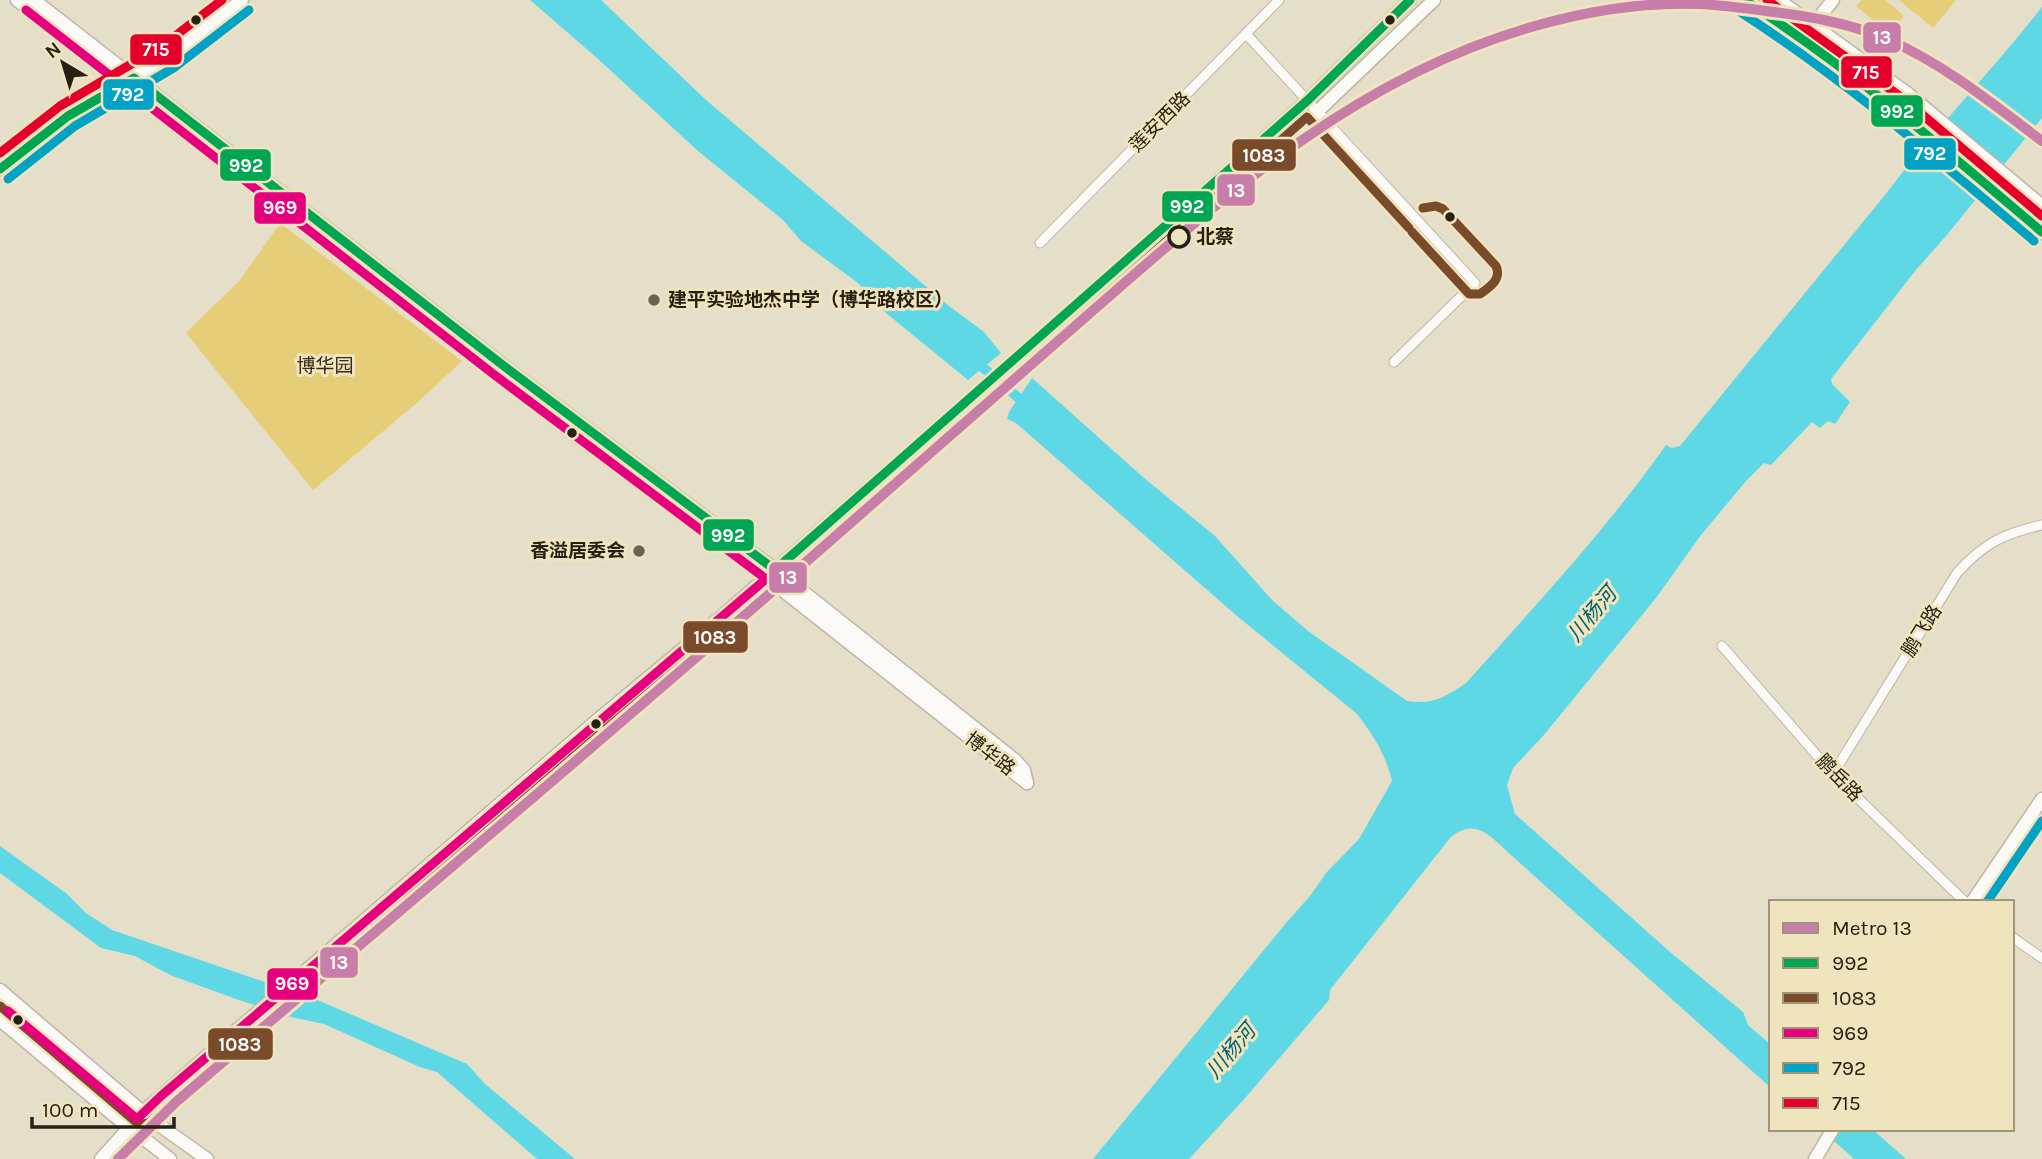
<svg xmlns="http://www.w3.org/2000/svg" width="2042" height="1159" viewBox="0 0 2042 1159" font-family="Karla,'Noto Sans SC',sans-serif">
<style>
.green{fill:#e6ce78}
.water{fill:#5ed8e5}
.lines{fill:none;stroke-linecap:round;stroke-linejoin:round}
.canal{stroke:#5ed8e5;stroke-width:10}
.street-casing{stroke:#bcb7a7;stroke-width:11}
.secondary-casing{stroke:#bcb7a7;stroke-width:15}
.primary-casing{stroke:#bcb7a7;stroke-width:17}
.street{stroke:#fbfaf7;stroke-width:9}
.secondary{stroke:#fbfaf7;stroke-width:12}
.primary{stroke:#fbfaf7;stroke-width:14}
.bus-1-casing{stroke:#f0e4be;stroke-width:14}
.bus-2-casing{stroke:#f0e4be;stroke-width:14}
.bus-3-casing{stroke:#f0e4be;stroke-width:14}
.bus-4-casing{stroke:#f0e4be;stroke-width:14}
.bus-5-casing{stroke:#f0e4be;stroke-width:14}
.bus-1{stroke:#00a651;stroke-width:9}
.bus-2{stroke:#7a4b2a;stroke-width:9}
.bus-3{stroke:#e5007d;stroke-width:9}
.bus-4{stroke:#02a2c5;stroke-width:9}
.bus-5{stroke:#e4002b;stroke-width:9}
.metro-1-casing{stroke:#f0e4be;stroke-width:16}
.metro-1{stroke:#c77ea9;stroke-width:10}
.bus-dot{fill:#262113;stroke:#f0e4be;stroke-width:2.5}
.stop-dot{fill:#f0e4be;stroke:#262113;stroke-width:3.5}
.poi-dot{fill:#696353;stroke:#f0e4be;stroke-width:2.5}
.labels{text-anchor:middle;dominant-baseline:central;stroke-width:6;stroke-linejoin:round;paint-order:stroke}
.street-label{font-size:19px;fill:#262113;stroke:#f0e4be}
.stop-label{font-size:19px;font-weight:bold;fill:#262113;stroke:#f0e4be;text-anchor:start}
.poi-label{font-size:19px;font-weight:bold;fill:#262113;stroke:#f0e4be;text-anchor:start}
.park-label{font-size:19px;fill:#342c14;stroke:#f0e4be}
.water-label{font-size:21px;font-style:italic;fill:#00616f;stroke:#f0e4be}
.line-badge{stroke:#f0e4be;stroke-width:2.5}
.badge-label{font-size:19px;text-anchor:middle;font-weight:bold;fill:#fff}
</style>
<rect width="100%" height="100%" fill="#e5dec9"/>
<g class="green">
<path d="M1861 0H1885L1904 16 1890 34 1856 6Z"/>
<path d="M1899 0H1956L1933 28Z"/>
<path d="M280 223 462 361 418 402 313 490 186 333 240 280Z"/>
</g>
<g class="water">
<path d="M530 0H601L706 100 949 306 984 332 1001 353 968 380 886 313 858 283 801 241 783 220 698 151 597 58Z"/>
<path d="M2042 7V118L1946 236 1915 271 1831 379 1832 384 1850 402 1835 424 1828 421 1820 428 1812 422 1771 465 1764 463 1746 481 1701 535 1656 598 1543 736 1513 768 1507 785 1515 814 1670 952 1743 1012 1748 1025 1771 1045V1088L1511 855C1491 837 1475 816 1450 838L1330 990 1329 1000 1246 1097 1189 1159H1093L1286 923 1310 896 1326 873 1359 839 1392 781C1386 755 1373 734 1356 713L1237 616 1016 423 1007 419 1009 412 1032 378 1144 478 1215 536 1272 600 1308 631 1407 701C1432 705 1446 697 1466 683 1535 606 1606 530 1666 445L1672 448 1680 446 1885 195C1934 130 1992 71 2042 7Z"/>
<path d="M0 846 67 894 86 913 112 930 315 999 467 1064 485 1084 575 1159H537L437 1072 420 1067 324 1024 291 1017 239 1000 170 975 135 956 101 948 0 873Z"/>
<path d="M1821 1129H1872L1906 1159H1854Z"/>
</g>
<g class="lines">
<path class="canal" d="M973 359 1028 406"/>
<g class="street-casing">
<g id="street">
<path d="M1247 35 1475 283 1394 362"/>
<path d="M1040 243 1279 0"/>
<path d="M1722 646 1833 774 1965 902"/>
<path d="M1833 774 1957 573C1984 543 2003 534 2042 525"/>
<path d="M2012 937 2042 958"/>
</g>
</g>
<g class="secondary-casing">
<g id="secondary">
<path d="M17 0 571 432 767 578 1027 783"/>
<path d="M34 0 500 363 786 578 1015 760 1024 770 1027 783"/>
<path d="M1813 25 1833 0"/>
<path d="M0 169 68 116 169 56 242 0"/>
<path d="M1972 902 2042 799"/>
<path d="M0 990 152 1120 207 1159"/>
<path d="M0 1020 111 1113 170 1159"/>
<path d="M101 1159 143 1112 238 1029 594 723 721 617 1021 355 1308 100 1410 0"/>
<path d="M116 1159 169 1105 512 810 777 587 1318 111 1434 0"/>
<path d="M1815 1159 1833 1129"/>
</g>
</g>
<g class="primary-casing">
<g id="primary">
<path d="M1744 0 1783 25 1898 110 2042 232"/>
<path d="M1777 0 1908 95 2042 207"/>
</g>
</g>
<use href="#street" class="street"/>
<use href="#secondary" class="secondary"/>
<use href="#primary" class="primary"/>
<g class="bus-1-casing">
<g id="bus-1">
<path d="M1744 0C1850 68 1946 150 2042 232"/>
<path d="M0 169 68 116 134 78 500 363 775 570 1308 100 1410 0"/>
</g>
</g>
<g class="bus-2-casing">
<g id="bus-2">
<path d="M1412 232 1469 294H1480C1490 287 1502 279 1496 266L1443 209 1436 206 1423 208"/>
<path d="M0 1006 135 1121 142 1124 149 1123 602 732 775 587 1307 117 1409 228"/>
</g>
</g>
<g class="bus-3-casing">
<path id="bus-3" d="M8 1011 137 1119 161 1096 766 579 492 373 26 10"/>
</g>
<g class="bus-4-casing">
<g id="bus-4">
<path d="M1737 10C1843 78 1938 160 2034 241"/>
<path d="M8 179 75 126 175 67 249 10"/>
<path d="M1987 902 2042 821"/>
</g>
</g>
<g class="bus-5-casing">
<g id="bus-5">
<path d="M1767 0 1905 100 2042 216"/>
<path d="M0 153 60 106 162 46 222 0"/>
</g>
</g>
<use href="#bus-1" class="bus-1"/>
<use href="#bus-2" class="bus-2"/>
<use href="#bus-3" class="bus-3"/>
<use href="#bus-4" class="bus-4"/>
<use href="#bus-5" class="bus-5"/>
<g class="metro-1-casing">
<path id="metro-1" d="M118 1159 176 1102C394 915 614 731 830 541 919 463 1008 384 1098 306 1229 192 1357 78 1528 28 1582 12 1641 2 1698 4 1721 5 1744 8 1766 11 1808 16 1850 23 1889 40 1945 65 1993 104 2042 141"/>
</g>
<use href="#metro-1" class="metro-1"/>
</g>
<g class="bus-dot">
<circle cx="196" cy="20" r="6"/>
<circle cx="1390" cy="20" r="6"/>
<circle cx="1450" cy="217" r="6"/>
<circle cx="572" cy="433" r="6"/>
<circle cx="596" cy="724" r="6"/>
<circle cx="18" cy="1020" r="6"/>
</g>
<circle class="stop-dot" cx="1179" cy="237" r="10"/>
<g class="poi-dot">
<circle cx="654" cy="300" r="7"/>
<circle cx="639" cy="551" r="7"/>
</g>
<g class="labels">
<g class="street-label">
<text transform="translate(1160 122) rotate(-45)">莲安西路</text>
<text transform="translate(1922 631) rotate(-58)">鹏飞路</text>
<text transform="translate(990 754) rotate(38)">博华路</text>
<text transform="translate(1839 778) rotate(46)">鹏岳路</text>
</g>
<g class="stop-label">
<text x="1196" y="237">北蔡</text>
</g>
<g class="poi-label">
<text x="668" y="300">建平实验地杰中学（博华路校区）</text>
<text x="625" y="551" text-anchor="end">香溢居委会</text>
</g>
<g class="park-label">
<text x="325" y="366">博华园</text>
</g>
<g class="water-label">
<text transform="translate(1592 614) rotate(-50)">川杨河</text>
<text transform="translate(1231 1051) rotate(-50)">川杨河</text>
</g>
</g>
<g class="line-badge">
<rect x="1862" y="21" width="40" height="33" rx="7" fill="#c77ea9"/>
<rect x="129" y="33" width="54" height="33" rx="7" fill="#e4002b"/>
<rect x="1840" y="55" width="53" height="34" rx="7" fill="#e4002b"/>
<rect x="102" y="78" width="53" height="33" rx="7" fill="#02a2c5"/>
<rect x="1870" y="94" width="54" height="34" rx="7" fill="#00a651"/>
<rect x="1903" y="137" width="54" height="34" rx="7" fill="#02a2c5"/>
<rect x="1231" y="138" width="66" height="34" rx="7" fill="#7a4b2a"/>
<rect x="219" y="148" width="53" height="34" rx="7" fill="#00a651"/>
<rect x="1216" y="173" width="40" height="34" rx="7" fill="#c77ea9"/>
<rect x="1161" y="190" width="53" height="33" rx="7" fill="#00a651"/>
<rect x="253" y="191" width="54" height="34" rx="7" fill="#e5007d"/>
<rect x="702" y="518" width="53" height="34" rx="7" fill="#00a651"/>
<rect x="768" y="561" width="40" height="33" rx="7" fill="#c77ea9"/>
<rect x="682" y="620" width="67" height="34" rx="7" fill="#7a4b2a"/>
<rect x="319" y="946" width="40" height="33" rx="7" fill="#c77ea9"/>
<rect x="266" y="967" width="53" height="34" rx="7" fill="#e5007d"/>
<rect x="207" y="1027" width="67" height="34" rx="7" fill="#7a4b2a"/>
</g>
<g class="badge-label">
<text x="1882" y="44">13</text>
<text x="156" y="56">715</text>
<text x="1866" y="79">715</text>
<text x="128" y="101">792</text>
<text x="1897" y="118">992</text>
<text x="1930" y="160">792</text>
<text x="1264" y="162">1083</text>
<text x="246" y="172">992</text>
<text x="1236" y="197">13</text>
<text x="1187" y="213">992</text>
<text x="280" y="214">969</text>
<text x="728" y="542">992</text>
<text x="788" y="584">13</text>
<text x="715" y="644">1083</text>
<text x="339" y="969">13</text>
<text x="292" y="990">969</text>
<text x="240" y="1051">1083</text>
</g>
<rect x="1769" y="900" width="245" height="231" fill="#f0e4be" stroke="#9f967a" stroke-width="2"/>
<rect x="1783" y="923" width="35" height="10" fill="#c77ea9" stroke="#9f967a" stroke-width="2"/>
<text x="1832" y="935" font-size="21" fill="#262113">Metro 13</text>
<rect x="1783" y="958" width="35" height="10" fill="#00a651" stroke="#9f967a" stroke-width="2"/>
<text x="1832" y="970" font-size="21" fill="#262113">992</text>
<rect x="1783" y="993" width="35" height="10" fill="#7a4b2a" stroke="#9f967a" stroke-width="2"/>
<text x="1832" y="1005" font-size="21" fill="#262113">1083</text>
<rect x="1783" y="1028" width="35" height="10" fill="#e5007d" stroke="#9f967a" stroke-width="2"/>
<text x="1832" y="1040" font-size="21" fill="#262113">969</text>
<rect x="1783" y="1063" width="35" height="10" fill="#02a2c5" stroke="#9f967a" stroke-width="2"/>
<text x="1832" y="1075" font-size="21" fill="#262113">792</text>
<rect x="1783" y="1098" width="35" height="10" fill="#e4002b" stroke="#9f967a" stroke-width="2"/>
<text x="1832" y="1110" font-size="21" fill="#262113">715</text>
<g transform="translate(63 63) rotate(322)" stroke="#f0e4be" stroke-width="5" paint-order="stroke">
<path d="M0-5L12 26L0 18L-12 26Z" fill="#262113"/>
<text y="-10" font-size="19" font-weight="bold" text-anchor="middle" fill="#262113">N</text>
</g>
<path d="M32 1117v10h142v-10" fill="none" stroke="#262113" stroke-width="3.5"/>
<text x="42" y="1117" font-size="21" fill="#262113" stroke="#f0e4be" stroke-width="5" paint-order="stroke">100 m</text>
</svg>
